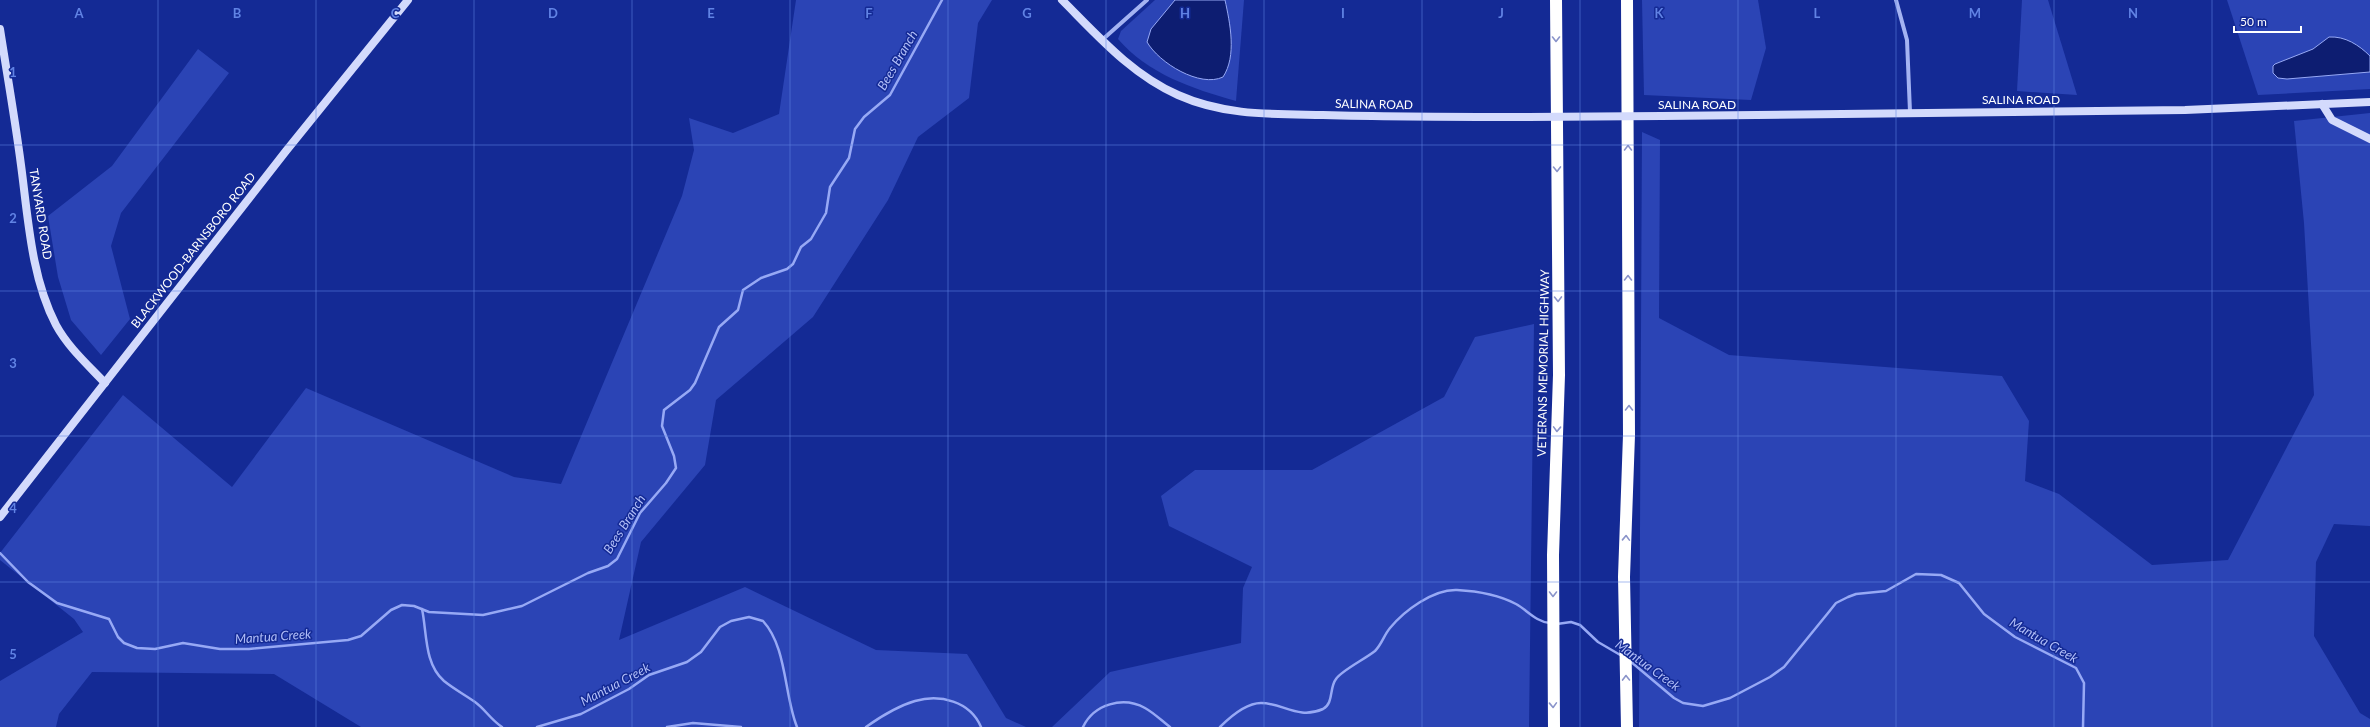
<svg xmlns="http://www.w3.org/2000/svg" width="2370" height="727" viewBox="0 0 2370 727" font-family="Lato,sans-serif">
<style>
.green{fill:#2b44b5}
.water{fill:#0d1d71;stroke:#97a9f5}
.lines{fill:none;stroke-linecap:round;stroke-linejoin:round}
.stream{stroke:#97a9f5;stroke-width:2.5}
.street{stroke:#a4b3f2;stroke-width:4}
.secondary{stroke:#d3dafc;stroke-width:8}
.highway{stroke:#fff;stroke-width:12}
.secondary-bridge{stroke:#d3dafc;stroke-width:8}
.oneway{stroke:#8a94ca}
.grid{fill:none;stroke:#6183e4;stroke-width:1;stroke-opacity:0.55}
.labels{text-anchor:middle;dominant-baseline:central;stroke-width:3;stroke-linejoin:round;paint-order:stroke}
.street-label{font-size:12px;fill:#fff;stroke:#142a95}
.water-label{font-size:13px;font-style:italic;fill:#b1bef8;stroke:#142a95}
.grid-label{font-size:13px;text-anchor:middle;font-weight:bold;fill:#6183e4;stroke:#142a95;stroke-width:3;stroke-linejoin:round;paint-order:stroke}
</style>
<rect width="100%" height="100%" fill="#142a95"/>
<g class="green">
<path d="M796 0H992L978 23 969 98 918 137 888 200 813 317 716 400 705 465 641 542 619 640 745 587 876 650 967 654 1006 718 1026 727H361L274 674 92 672 59 714 56 727H0V681L83 632 74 619 0 560V553L123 395 232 487 306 388 514 477 561 484 682 196 694 150 689 118 733 133 779 114Z"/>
<path d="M1155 0H1244L1236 101C1193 89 1148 74 1118 39L1121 31Z"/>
<path d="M1642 0H1758L1766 48 1751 100 1644 95Z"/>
<path d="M2022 0H2048L2077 95 2017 91Z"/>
<path d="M2227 0H2370V89L2258 95Z"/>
<path d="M198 49 229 73 121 213 111 246 130 319 101 355 71 320 58 277 48 216 112 166Z"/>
<path d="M2370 113V526L2334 524 2316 562 2314 636 2360 713 2370 719V727H1639L1642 132 1660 140 1659 318 1729 355 2002 376 2029 421 2025 481 2059 494 2152 565 2228 560 2314 395 2304 223 2294 121Z"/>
<path d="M1534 324 1529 727H1052L1110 672 1241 643 1243 588 1252 567 1169 526 1161 496 1195 470H1312L1444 397 1475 337Z"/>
</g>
<g class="water">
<path d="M1175 0H1225C1230 23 1237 56 1223 77 1200 88 1159 63 1147 42L1151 29Z"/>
<path d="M2329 37C2345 36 2359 45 2370 56V72L2287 79 2278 78 2273 73V66L2275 64 2313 49Z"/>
</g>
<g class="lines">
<g class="stream">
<path d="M0 553 28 582 57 603 109 619 118 637 124 643 137 648 155 649 183 643 220 649H249L348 640 361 636 391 610 402 605 414 606 429 612 483 615 522 606 588 573 608 566 617 559 640 513 666 483 676 468 674 456 662 426 664 410 690 390 695 383 719 327 738 310 743 290 761 278 787 269 793 264 801 247 811 239 826 213 830 187 849 158 855 129 864 117 890 95 942 0"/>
<path d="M422 609C427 632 424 664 444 681 454 689 465 695 475 702 485 709 490 719 502 727"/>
<path d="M1557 624 1571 622 1580 625 1598 642 1622 656"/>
<path d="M1630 661 1674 698 1683 703 1703 706 1730 698 1770 677 1784 667 1828 613 1836 603 1848 597 1856 594 1886 591 1916 574 1941 575 1959 583 1984 614 2015 637 2076 668 2084 683 2083 727"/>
<path d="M537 727 581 714 629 689 649 675 687 662 701 652 720 627 731 621 749 617 763 621C787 647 784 695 797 727"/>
<path d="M667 727 693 723 741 727"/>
<path d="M866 727C880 717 898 706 915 701 940 694 970 701 981 727"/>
<path d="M1083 727C1094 704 1123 696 1145 708 1154 713 1162 721 1170 727"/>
<path d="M1220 727C1230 717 1246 703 1261 703 1283 703 1298 720 1323 709 1334 703 1329 688 1336 679 1341 671 1365 659 1375 651 1382 644 1384 635 1390 628 1404 611 1433 589 1457 590 1476 591 1499 595 1516 604 1527 610 1536 622 1550 623"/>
</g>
<g class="street">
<path d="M1896 0 1907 40 1910 112"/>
<path d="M1102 40 1147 0"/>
</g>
<g class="secondary">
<path d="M1062 0C1098 36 1131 74 1178 95 1225 116 1273 114 1323 115 1392 117 1460 117 1528 117"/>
<path d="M0 29C7 74 15 119 21 165 28 217 31 277 56 325 68 347 87 364 105 383"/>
<path d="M2322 104 2332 120 2370 139"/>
<path d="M1662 116 2185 110 2370 102"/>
<path d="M0 517 286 151 408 0"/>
</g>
<g class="highway">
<path d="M1554 727 1553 555 1559 375 1556 0"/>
<path d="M1627 727 1624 577 1629 435 1627 0"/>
</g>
<path class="secondary-bridge" d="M1528 117 1662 116"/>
</g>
<defs><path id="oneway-chevron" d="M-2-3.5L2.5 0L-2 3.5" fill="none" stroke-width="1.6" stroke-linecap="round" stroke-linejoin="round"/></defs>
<g class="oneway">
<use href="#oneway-chevron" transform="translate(1556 39) rotate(90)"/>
<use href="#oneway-chevron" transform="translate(1628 148) rotate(-90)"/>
<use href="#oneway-chevron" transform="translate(1557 169) rotate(89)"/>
<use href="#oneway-chevron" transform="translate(1628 278) rotate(-90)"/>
<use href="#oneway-chevron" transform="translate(1558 299) rotate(89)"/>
<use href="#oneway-chevron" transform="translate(1629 408) rotate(-90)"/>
<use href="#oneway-chevron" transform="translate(1557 429) rotate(92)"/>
<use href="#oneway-chevron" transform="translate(1626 538) rotate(-88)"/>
<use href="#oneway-chevron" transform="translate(1553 594) rotate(90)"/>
<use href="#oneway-chevron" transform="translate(1626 678) rotate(-91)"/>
<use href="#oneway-chevron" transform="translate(1553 705) rotate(88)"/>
</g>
<path class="grid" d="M158 0V727M316 0V727M474 0V727M632 0V727M790 0V727M948 0V727M1106 0V727M1264 0V727M1422 0V727M1580 0V727M1738 0V727M1896 0V727M2054 0V727M2212 0V727M0 145H2370M0 291H2370M0 436H2370M0 582H2370"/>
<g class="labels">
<g class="street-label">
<text x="2021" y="99">SALINA ROAD</text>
<text transform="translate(1374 104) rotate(1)">SALINA ROAD</text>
<text x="1697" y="104">SALINA ROAD</text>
<text transform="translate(41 214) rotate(81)">TANYARD ROAD</text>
<text transform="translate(193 250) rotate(-52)">BLACKWOOD-BARNSBORO ROAD</text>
<text transform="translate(1543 363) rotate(-89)">VETERANS MEMORIAL HIGHWAY</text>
</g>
<g class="water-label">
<text transform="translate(897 60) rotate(-60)">Bees Branch</text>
<text transform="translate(624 524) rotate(-58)">Bees Branch</text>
<text transform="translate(273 636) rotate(-4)">Mantua Creek</text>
<text transform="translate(2044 640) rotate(30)">Mantua Creek</text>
<text transform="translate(1648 665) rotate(36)">Mantua Creek</text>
<text transform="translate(615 684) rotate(-28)">Mantua Creek</text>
</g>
</g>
<g class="grid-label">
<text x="79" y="18">A</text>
<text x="237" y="18">B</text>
<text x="395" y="18">C</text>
<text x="553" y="18">D</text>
<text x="711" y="18">E</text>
<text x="869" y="18">F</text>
<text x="1027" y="18">G</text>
<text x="1185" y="18">H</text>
<text x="1343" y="18">I</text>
<text x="1501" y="18">J</text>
<text x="1659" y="18">K</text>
<text x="1817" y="18">L</text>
<text x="1975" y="18">M</text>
<text x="2133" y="18">N</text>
<text x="13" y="77">1</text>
<text x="13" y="223">2</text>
<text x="13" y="368">3</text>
<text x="13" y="513">4</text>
<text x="13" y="659">5</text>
</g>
<path d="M2234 26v6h67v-6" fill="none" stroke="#ffffff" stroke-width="2"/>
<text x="2240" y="26" font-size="12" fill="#ffffff" stroke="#142a95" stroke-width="3" paint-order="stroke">50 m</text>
</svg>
